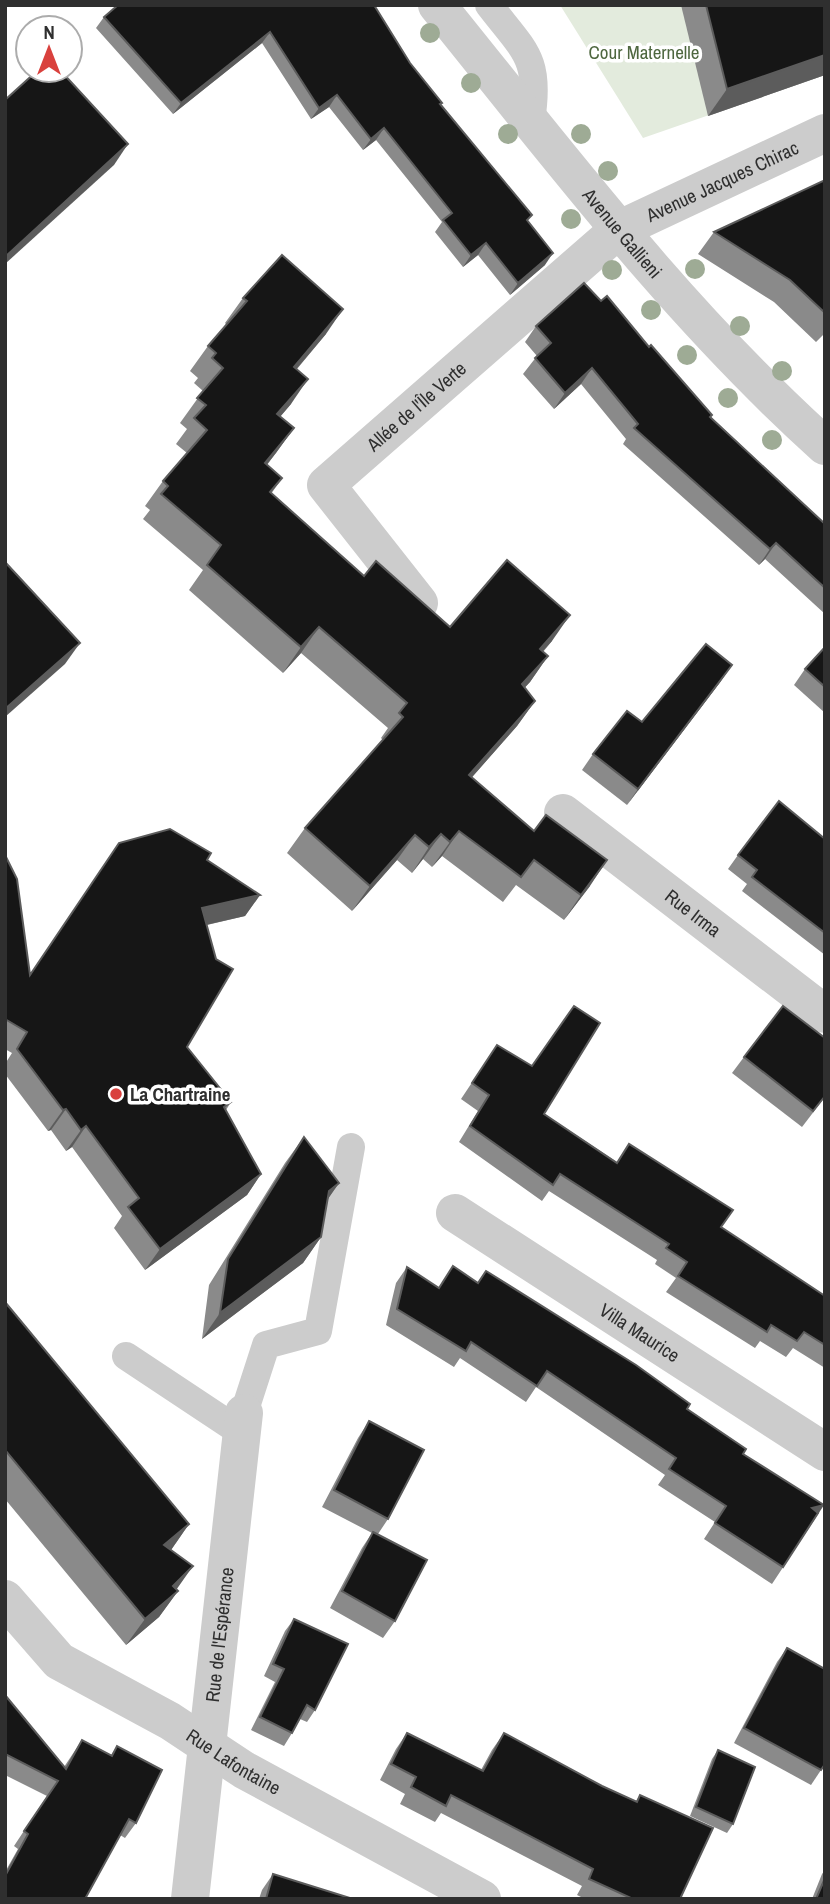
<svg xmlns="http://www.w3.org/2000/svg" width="830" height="1904" viewBox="0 0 830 1904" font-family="'Archivo Narrow',sans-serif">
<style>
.green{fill:#e3ebdd}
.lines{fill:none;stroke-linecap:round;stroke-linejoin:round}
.service{stroke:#ccc;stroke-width:28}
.minor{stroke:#ccc;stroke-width:38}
.tree{fill:#9eab95}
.wall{fill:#8a8a8a}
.shaded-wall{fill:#5c5c5c}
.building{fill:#161616;stroke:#5c5c5c;stroke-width:2}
.poi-dot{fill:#d9413d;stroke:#fff;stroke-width:2.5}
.labels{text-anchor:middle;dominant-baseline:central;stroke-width:7;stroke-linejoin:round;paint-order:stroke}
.park-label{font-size:19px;fill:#4e673f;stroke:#fff}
.street-label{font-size:19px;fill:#2f2f2f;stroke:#fff}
.poi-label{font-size:19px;font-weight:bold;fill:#2f2f2f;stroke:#fff;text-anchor:start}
</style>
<rect width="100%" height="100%" fill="#fff"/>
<path class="green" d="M560 5H825V75L643 138Z"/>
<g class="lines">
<g class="service">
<path d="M489 5C525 52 541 58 531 121"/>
<path d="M126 1356 242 1433"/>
<path d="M244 1413 266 1345 318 1331 351 1147"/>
</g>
<g class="minor">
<path id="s1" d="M437 5C560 157 679 315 825 446"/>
<path id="s2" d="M419 603 326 485 618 230 825 133"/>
<path id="s3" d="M563 813 825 1014"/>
<path id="s4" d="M455 1213 825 1452"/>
<path id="s5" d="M5 1599 59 1661 170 1721 244 1770 482 1899"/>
<path id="s6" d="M190 1899 244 1413"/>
</g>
</g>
<g class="tree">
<circle cx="430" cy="33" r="10"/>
<circle cx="471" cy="83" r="10"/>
<circle cx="508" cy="134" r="10"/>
<circle cx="581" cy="134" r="10"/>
<circle cx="608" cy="171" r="10"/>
<circle cx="571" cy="219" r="10"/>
<circle cx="695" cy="269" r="10"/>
<circle cx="612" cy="270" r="10"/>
<circle cx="651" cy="310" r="10"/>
<circle cx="740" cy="326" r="10"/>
<circle cx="687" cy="355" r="10"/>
<circle cx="782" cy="371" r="10"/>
<circle cx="728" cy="398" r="10"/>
<circle cx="772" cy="440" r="10"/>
</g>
<g class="wall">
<path d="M374 5 410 63 440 105 528 221 545 265 510 295 478 255 463 267 435 232 442 222 376 140 363 150 329 107 311 119 262 43 173 114 96 28 104 17Z"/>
<path d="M681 5H825V75L708 116Z"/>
<path d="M825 180V333L816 342 774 302 698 254 714 232Z"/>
<path d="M243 298 326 334 297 369 291 404 280 417 294 428 267 465 282 478 271 494 364 576 450 627 552 641 543 652 548 656 530 682 524 688 535 701 517 726 472 777 590 886 564 920 516 885 503 902 442 856 432 867 423 859 412 873 397 860 352 911 287 853 305 828 383 740 381 738 388 728 301 653 283 673 189 590 203 570 143 519 150 510 145 506 163 481 187 453 176 444 187 429 180 423 203 391 194 383 198 378 190 371 208 346 227 325 225 323Z"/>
<path d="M536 326 649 347 711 417 825 524V614L765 559 759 565 623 444 626 439 581 384 554 409 523 374 537 356 525 342Z"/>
<path d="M825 647V713L794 685 805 669Z"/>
<path d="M721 681 627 805 582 770 593 754 642 722Z"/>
<path d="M825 839V955L742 891 747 884 728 869 738 855Z"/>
<path d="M5 855 30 975 207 860 260 895 245 916 207 925 187 1047 231 1102 226 1110 261 1174 247 1195 145 1270 114 1228 122 1216 72 1147 66 1151 51 1130 48 1131 5 1074V1064L12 1053 5 1049Z"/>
<path d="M825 1038V1097L802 1127 732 1073 744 1057Z"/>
<path d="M497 1045 544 1114 617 1162 721 1227 825 1296V1368L793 1348 786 1357 760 1341 755 1348 666 1292 676 1278 655 1264 657 1260 549 1191 542 1201 459 1142 478 1111 461 1099Z"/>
<path d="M304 1137 339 1183 327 1200 321 1237 303 1263 202 1339 209 1285 285 1163Z"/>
<path d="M407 1267 439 1288 478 1283 486 1271 687 1409 743 1454 813 1522 772 1584 704 1539 715 1522 658 1485 665 1475 536 1387 526 1402 460 1358 454 1367 386 1325 396 1283Z"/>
<path d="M5 1302 189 1524 171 1550 176 1590 178 1591 159 1617 126 1645 5 1499Z"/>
<path d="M369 1421 388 1519 378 1534 395 1621 383 1638 330 1608 362 1548 372 1533 322 1507 358 1438Z"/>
<path d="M294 1619 315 1710 307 1722 300 1719 292 1733 284 1746 251 1730 275 1682 264 1676 285 1631Z"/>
<path d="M787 1648 821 1770 811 1785 734 1743 777 1662Z"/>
<path d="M5 1695 64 1767 82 1740 111 1755 117 1746 136 1823 125 1838 120 1835 5 1899V1872L18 1849 14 1846 47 1796 5 1775Z"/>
<path d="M407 1733 481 1770 492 1750 504 1733 602 1786 636 1801 640 1795 680 1899H585L577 1895 582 1886 441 1813 435 1822 400 1804 405 1794 380 1780 396 1749Z"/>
<path d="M718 1750 733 1824 727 1833 690 1816 712 1759Z"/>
<path d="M825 1870V1899H812L822 1874Z"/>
<path d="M273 1874 353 1899H259L262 1890Z"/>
</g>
<g class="shaded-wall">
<path d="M270 32 262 43 173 114 181 103Z"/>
<path d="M825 55V75L708 116 727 89Z"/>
<path d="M337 95 329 107 311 119 319 108Z"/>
<path d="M384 128 376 140 363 150 371 139Z"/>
<path d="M128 144 114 165 5 264V257Z"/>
<path d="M486 243 478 255 463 267 471 255Z"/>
<path d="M553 253 545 265 510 295 518 283Z"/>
<path d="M343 309 326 334 277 392 294 367Z"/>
<path d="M592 368 581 384 554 409 565 393Z"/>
<path d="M308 379 291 404 260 440 277 414Z"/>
<path d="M294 428 276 453 248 488 265 463Z"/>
<path d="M776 543 765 559 759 565 770 549Z"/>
<path d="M570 615 552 641 522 674 540 649Z"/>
<path d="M319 627 301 653 283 673 301 647Z"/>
<path d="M80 643 65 664 5 717V709Z"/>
<path d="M548 656 530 682 504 710 522 684Z"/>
<path d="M732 665 721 681 627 805 638 789Z"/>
<path d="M535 701 517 726 452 800 469 775Z"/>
<path d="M459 831 442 856 432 867 450 842Z"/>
<path d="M441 834 423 859 412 873 429 847Z"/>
<path d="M415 835 397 860 352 911 370 886Z"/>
<path d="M607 860 590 886 564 920 581 895Z"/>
<path d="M260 895 245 916 188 929 202 908Z"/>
<path d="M66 1109 51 1130 48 1131 63 1110Z"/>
<path d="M86 1126 72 1147 66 1151 81 1130Z"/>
<path d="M261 1174 247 1195 145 1270 160 1249Z"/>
<path d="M339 1183 321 1209 329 1191Z"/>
<path d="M321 1237 303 1263 202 1339 220 1313Z"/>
<path d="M824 1505 813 1522 801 1524 812 1508Z"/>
<path d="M189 1524 171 1550 164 1545Z"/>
<path d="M193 1566 174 1593 178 1591 159 1617 126 1645 145 1619 173 1586Z"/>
</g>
<g class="building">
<path d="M118 5H374L410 63 442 103 440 104 532 215 527 220 553 253 518 283 486 243 471 255 443 220 452 213 384 128 371 139 337 95 319 108 270 32 181 103 104 17Z"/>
<path d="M706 5H825V55L727 89Z"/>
<path d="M38 70H60L128 144 5 257V100Z"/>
<path d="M825 180V313L790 280 714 232Z"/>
<path d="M282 255 343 309 294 367 308 379 277 414 294 428 265 463 282 478 270 492 364 576 376 561 450 627 507 560 570 615 540 649 548 656 522 684 535 701 469 775 534 831 546 815 607 860 581 895 534 860 521 877 459 831 450 842 441 834 429 847 415 835 370 886 305 828 403 717 399 713 407 703 319 627 301 647 207 565 221 545 161 494 168 486 163 481 207 430 194 418 206 405 197 398 223 368 212 358 216 353 208 346 247 301 243 298Z"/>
<path d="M584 283 601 301 607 296 649 347 651 345 712 415 710 417 825 524V588L776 543 770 549 634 428 638 424 592 368 565 393 535 358 551 343 536 326Z"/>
<path d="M5 562 80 643 5 709Z"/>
<path d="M706 644 732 665 638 789 593 754 627 711 642 722Z"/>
<path d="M825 647V687L805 669Z"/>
<path d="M779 801 825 839V933L752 877 757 870 738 855Z"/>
<path d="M170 829 211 853 207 860 260 895 202 908 216 959 233 969 187 1047 231 1102 224 1107 261 1174 160 1249 128 1207 139 1198 86 1126 81 1130 66 1109 63 1110 17 1049 27 1032 5 1019V855L17 879 30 975 119 843Z"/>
<path d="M574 1006 600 1023 544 1114 617 1163 629 1144 733 1210 721 1227 825 1296V1345L804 1332 797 1341 771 1325 767 1332 678 1276 687 1262 666 1248 669 1244 560 1174 553 1185 470 1126 489 1095 472 1083 497 1045 532 1066Z"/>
<path d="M783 1006 825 1038V1096L813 1111 744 1057Z"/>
<path d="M304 1137 339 1183 329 1191 321 1237 220 1313 228 1259Z"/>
<path d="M453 1266 478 1283 486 1271 636 1365 690 1404 687 1409 746 1449 743 1454 824 1505 812 1508 818 1513 783 1567 715 1523 726 1506 669 1469 676 1458 547 1371 537 1386 471 1342 466 1351 397 1309 407 1267 439 1288Z"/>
<path d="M5 1302 189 1524 164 1545 193 1566 173 1586 178 1591 145 1619 5 1450Z"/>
<path d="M369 1421 424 1450 388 1519 334 1490Z"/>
<path d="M373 1532 427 1560 395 1621 342 1591Z"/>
<path d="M294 1619 348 1644 315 1710 307 1705 292 1733 260 1717 284 1669 273 1664Z"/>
<path d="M787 1648 825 1669V1764L821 1770 744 1728Z"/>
<path d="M5 1695 66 1769 82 1740 112 1756 117 1746 162 1770 136 1823 129 1819 85 1899H5V1876L28 1834 24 1831 58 1781 5 1754Z"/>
<path d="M407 1733 483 1771 504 1733 602 1786 637 1802 640 1795 713 1828 680 1899H633L589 1879 593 1869 451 1795 446 1806 411 1787 416 1777 391 1764Z"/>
<path d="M718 1750 755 1767 733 1824 696 1807Z"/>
<path d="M273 1874 353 1899H266Z"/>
<path d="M825 1878V1899H816Z"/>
</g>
<circle class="poi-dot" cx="116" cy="1094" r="7"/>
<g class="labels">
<g class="park-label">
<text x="644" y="52">Cour Maternelle</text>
</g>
<g class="street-label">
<text stroke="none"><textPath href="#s2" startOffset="653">Avenue Jacques Chirac</textPath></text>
<text stroke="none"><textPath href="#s1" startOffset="294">Avenue Gallieni</textPath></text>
<text stroke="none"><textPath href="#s2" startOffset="270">Allée de l'Île Verte</textPath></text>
<text stroke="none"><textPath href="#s3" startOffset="164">Rue Irma</textPath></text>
<text stroke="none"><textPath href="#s4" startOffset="220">Villa Maurice</textPath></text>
<text stroke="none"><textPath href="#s6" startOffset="266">Rue de l'Espérance</textPath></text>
<text stroke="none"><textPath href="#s5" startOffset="284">Rue Lafontaine</textPath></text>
</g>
<g class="poi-label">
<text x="130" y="1094">La Chartraine</text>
</g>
</g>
<rect width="830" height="1904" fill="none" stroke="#2f2f2f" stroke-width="14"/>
<g transform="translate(49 49)"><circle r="33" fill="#ffffff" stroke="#acacac" stroke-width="2"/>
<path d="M0-5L12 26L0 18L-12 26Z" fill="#d9413d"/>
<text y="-10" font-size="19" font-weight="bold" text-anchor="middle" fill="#2f2f2f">N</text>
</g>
</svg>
